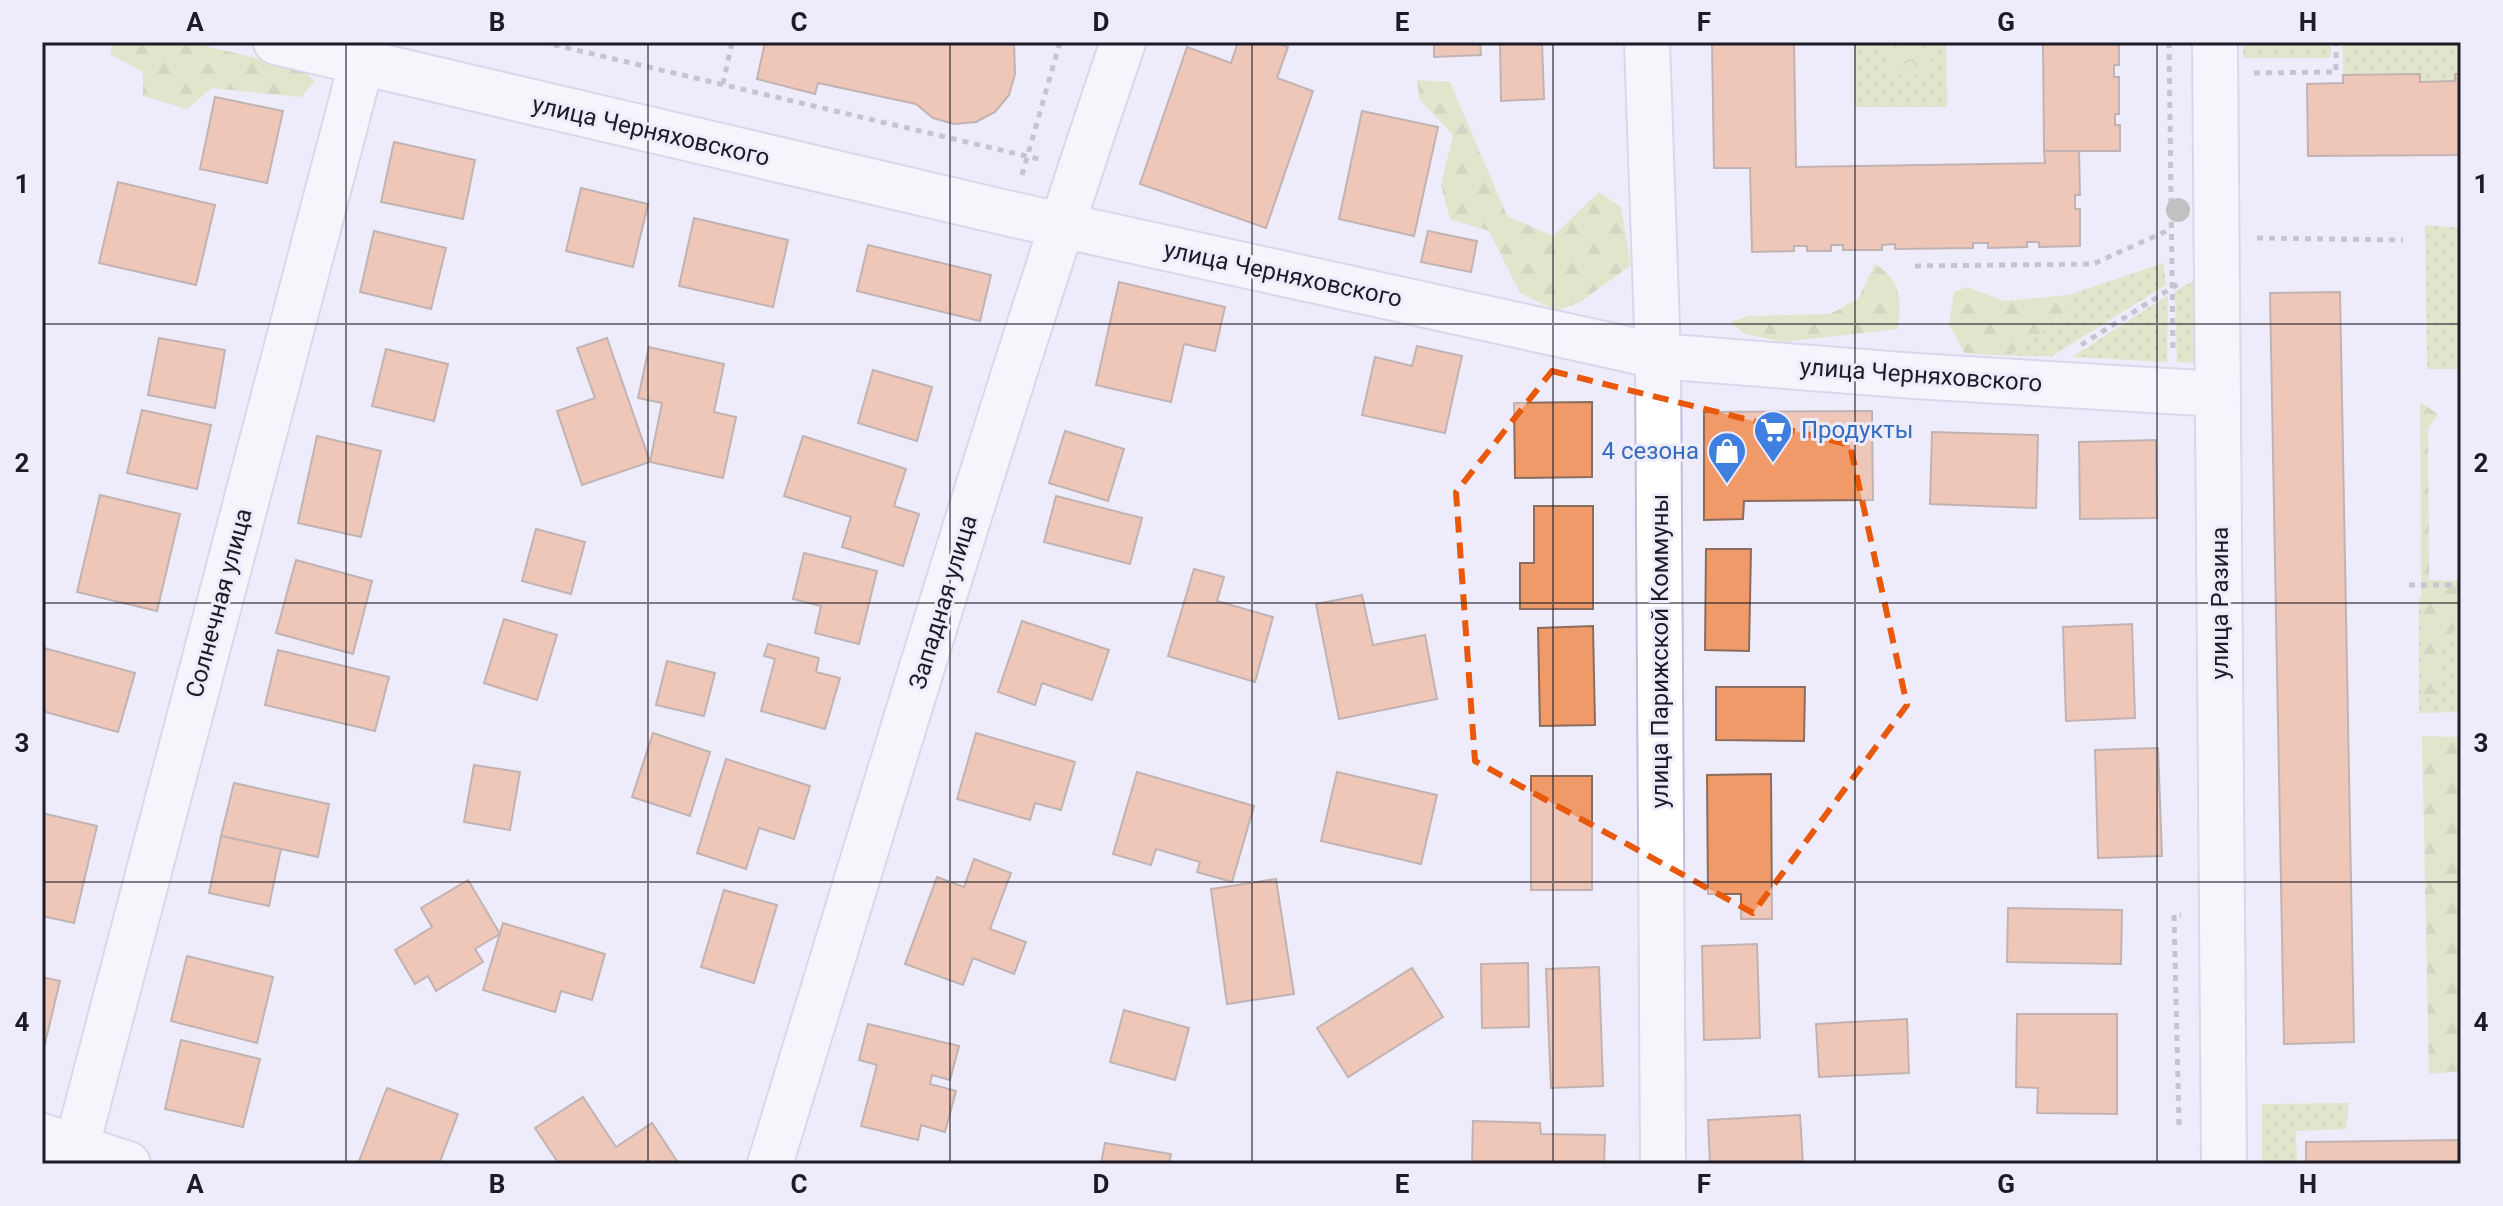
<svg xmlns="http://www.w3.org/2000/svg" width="2503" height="1206" viewBox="0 0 2503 1206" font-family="Roboto,sans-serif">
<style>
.grass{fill:url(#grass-dots)}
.forest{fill:url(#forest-firs)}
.park{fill:url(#park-crowns)}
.building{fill:#f09969;stroke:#8b6d5d;stroke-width:2}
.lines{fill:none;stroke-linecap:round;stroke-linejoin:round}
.minor-casing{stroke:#c2bcdd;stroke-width:48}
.path{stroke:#9593a0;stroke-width:5;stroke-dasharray:6 6;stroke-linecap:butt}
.minor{stroke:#fff;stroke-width:44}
.tree{fill:#8a8c7d}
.marked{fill:none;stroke:#e8590c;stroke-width:6;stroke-dasharray:16 10;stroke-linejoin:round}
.grid{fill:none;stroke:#1d1b26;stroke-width:2;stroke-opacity:0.55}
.labels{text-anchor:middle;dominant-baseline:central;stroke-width:6;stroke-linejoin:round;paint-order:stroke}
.street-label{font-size:24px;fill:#1d1b26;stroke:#eeecfa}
.shop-label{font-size:24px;fill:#366cbe;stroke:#eeecfa;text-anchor:start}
.neatline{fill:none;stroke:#1d1b26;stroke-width:3}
.grid-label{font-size:26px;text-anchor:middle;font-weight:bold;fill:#1d1b26}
</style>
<defs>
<pattern id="grass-dots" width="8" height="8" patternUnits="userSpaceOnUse" patternTransform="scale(2)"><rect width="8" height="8" fill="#cedb94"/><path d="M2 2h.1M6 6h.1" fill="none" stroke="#b0bb7f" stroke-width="1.8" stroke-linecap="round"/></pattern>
<pattern id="forest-firs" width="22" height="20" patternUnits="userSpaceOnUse" patternTransform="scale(2)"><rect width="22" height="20" fill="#cedb94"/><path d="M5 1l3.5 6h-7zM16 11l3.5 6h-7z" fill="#b0bb7f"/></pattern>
<pattern id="park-crowns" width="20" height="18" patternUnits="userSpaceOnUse" patternTransform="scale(2)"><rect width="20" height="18" fill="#cedb94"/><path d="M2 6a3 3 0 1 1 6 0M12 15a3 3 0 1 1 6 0" fill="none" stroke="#b0bb7f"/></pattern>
</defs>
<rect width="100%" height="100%" fill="#eeecfa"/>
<g class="grass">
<path d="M1854 42H1946L1947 107H1854Z"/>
<rect x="2243" y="42" width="88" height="16"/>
<path d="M2343 42H2461V74H2455V81L2420 82V74L2343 75Z"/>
<path d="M2425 225 2461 228V369H2427Z"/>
<path d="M2163 263 2166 285 2052 356H2009L2069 311V295Z"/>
<path d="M2201 277 2200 363 2177 362 2175 291Z"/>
<path d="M2168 295 2167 362 2072 357Z"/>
<path d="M2461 597V712L2419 713V598Z"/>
<path d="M2349 1103 2346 1129 2296 1131 2297 1164H2262V1104Z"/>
</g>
<g class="forest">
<path d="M113 42H189L302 69 315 81 301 97 212 88 187 109 143 96V72L110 54Z"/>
<path d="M1417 80 1450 82 1507 216 1553 236 1599 192 1621 207 1631 265 1580 302 1557 311 1520 293 1489 231 1450 219 1441 185 1453 135 1420 100Z"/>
<path d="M1875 264C1902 281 1901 301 1898 329L1783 342 1745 334 1730 322 1749 316 1830 314 1858 299Z"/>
<path d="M1967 287 2004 301 2069 295V311L2009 356 1965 353 1949 325 1954 292Z"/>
<path d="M2420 402 2438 414 2428 428 2429 580 2461 581V625L2443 641 2436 697 2422 694Z"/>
<path d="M2422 736 2461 737V1071L2429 1074Z"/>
</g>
<path class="park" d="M1887 42H1931L1932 75H1888Z"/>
<g class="building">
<path d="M765 42H1014L1015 74 1009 95 995 112 976 122 954 124 933 118 916 104 818 83 815 94 757 79Z"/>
<path d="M1238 42H1274L1288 47 1277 78 1313 91 1266 228 1140 184 1187 47 1231 63Z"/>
<path d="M1434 42H1480L1481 55 1434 57Z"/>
<path d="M1500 42H1542L1544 99 1501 101Z"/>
<path d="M1712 42H1794L1796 167 2045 163 2044 151H2079L2080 195H2075V209H2080V246L2039 247V242H2027V247L1988 248V243H1973V248L1895 249V244L1882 245V250H1843V245H1831V251H1807V246H1794V251L1752 252 1750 168H1714Z"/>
<path d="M2043 42H2119V65H2114V77H2119V114H2115V125H2120V151H2044Z"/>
<path d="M2420 74V82L2455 81V74H2461V155L2308 156 2307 84 2343 83V75Z"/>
<path d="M215 97 283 111 267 183 200 169Z"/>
<path d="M1362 111 1438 127 1414 236 1339 219Z"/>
<path d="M394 142 475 160 463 219 381 202Z"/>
<path d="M118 182 215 205 196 285 99 263Z"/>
<path d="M581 188 648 204 633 267 566 251Z"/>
<path d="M694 218 788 240 773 307 679 286Z"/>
<path d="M374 231 446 248 431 309 360 292Z"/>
<path d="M1428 231 1477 241 1471 272 1421 262Z"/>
<path d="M868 245 991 275 980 321 857 291Z"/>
<path d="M1119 282 1225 307 1215 351 1184 344 1171 402 1096 385Z"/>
<path d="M2340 292 2354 1042 2284 1044 2270 293Z"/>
<path d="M159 338 225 350 215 408 148 395Z"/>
<path d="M607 338 650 462 582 485 557 411 595 398 577 348Z"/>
<path d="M1417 346 1462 356 1445 433 1362 415 1375 357 1412 366Z"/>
<path d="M649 347 724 364 714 412 736 417 723 478 650 462 662 403 638 398Z"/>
<path d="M386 349 448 364 434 421 372 406Z"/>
<path d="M873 370 932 387 917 441 858 423Z"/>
<path d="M1592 402V477L1515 478 1514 403Z"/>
<path d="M142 410 211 425 197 489 127 473Z"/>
<path d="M1872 411 1873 500 1744 501 1743 519 1704 520V412Z"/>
<path d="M1065 431 1124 449 1108 501 1049 483Z"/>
<path d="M1932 432 2038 435 2036 508 1930 504Z"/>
<path d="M317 436 381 451 361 537 298 523Z"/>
<path d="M803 436 906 469 894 506 919 514 903 566 842 547 851 517 784 496Z"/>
<path d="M2156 440 2157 518 2080 519 2079 442Z"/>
<path d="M100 495 180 514 157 611 77 592Z"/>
<path d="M1056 496 1142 518 1130 564 1044 542Z"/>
<path d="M1534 506H1593V609H1520V563H1534Z"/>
<path d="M536 529 585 542 571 594 522 581Z"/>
<path d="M1706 549H1751L1749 651 1705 650Z"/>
<path d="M804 553 877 571 859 644 815 633 821 606 793 599Z"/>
<path d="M296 560 372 581 353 654 276 633Z"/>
<path d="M1194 569 1224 577 1217 601 1273 617 1255 682 1168 656Z"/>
<path d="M1362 595 1373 645 1425 635 1437 699 1339 719 1316 604Z"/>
<path d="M504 619 557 635 537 700 484 683Z"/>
<path d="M1022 621 1109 650 1092 700 1042 683 1035 705 998 692Z"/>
<path d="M2132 624 2135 718 2066 721 2063 627Z"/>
<path d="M1593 626 1595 725 1540 726 1538 628Z"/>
<path d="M768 644 819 658 816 672 840 678 825 729 761 711 775 659 764 656Z"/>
<path d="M44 648 135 673 118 732 42 711V657Z"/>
<path d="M278 650 389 677 375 731 265 705Z"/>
<path d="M667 661 715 673 704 716 656 705Z"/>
<path d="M1716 687H1805L1804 741 1716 740Z"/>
<path d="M653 733 710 752 690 816 632 797Z"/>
<path d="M976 733 1075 762 1061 810 1035 803 1030 820 957 799Z"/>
<path d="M2158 748 2162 856 2098 858 2095 750Z"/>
<path d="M726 759 810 786 794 839 759 828 746 869 697 853Z"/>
<path d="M474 765 520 772 510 830 464 822Z"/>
<path d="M1137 772 1254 806 1232 882 1197 872 1200 862 1156 849 1151 865 1113 854Z"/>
<path d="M1337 772 1437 795 1421 864 1321 841Z"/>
<path d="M1771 774 1772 919H1741V894H1708L1707 775Z"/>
<rect x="1531" y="776" width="61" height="114"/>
<path d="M234 783 329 804 318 857 221 836Z"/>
<path d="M42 813 97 826 74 923 42 916Z"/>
<path d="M221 836 281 849 269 906 209 893Z"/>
<path d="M974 859 1011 873 990 929 1026 942 1014 974 973 958 963 985 905 964 937 877 964 887Z"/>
<path d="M1276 879 1294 994 1227 1004 1211 889Z"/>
<path d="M468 880 500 934 475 949 483 962 436 991 428 976 415 984 395 950 432 927 421 908Z"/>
<path d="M724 890 777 905 754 983 701 967Z"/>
<path d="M2008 908 2122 910 2121 964 2007 962Z"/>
<path d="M503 923 605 954 592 1000 561 991 555 1012 483 990Z"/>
<path d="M1757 944 1760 1038 1704 1040 1702 946Z"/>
<path d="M187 956 273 977 257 1043 171 1021Z"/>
<path d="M1528 963 1529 1027 1482 1028 1481 964Z"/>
<path d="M1599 967 1603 1086 1551 1088 1546 969Z"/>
<path d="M1412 968 1443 1017 1348 1077 1317 1028Z"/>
<path d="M42 977 60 981 42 1056Z"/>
<path d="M1124 1010 1189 1028 1175 1080 1110 1062Z"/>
<path d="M2017 1014H2117V1114L2037 1113 2038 1088 2016 1087Z"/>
<path d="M1907 1019 1909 1073 1819 1077 1816 1024Z"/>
<path d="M868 1024 959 1046 950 1080 932 1075 930 1084 956 1091 945 1132 921 1125 918 1140 861 1126 877 1065 859 1060Z"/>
<path d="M181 1040 260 1059 243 1127 165 1109Z"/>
<path d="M387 1088 458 1114 439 1164H358Z"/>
<path d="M583 1097 616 1147 652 1123 679 1164H559L535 1128Z"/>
<path d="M1800 1115 1803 1164H1710L1708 1120Z"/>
<path d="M1473 1121 1540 1123 1541 1134 1605 1135 1604 1164H1472Z"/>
<path d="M2461 1140V1164H2306V1142Z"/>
<path d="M1105 1143 1171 1154 1169 1164H1101Z"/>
</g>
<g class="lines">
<g class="minor-casing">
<g id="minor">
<path d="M276 42 1011 214 1658 356 1915 376 2218 394"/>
<path d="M1647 42 1658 356 1663 1164"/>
<path d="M2215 42 2224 1164"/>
<path d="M42 1136 128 1164"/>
<path d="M72 1164 367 42"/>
<path d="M770 1164C885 789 997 413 1123 42"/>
</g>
</g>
<g class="path">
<path d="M542 42 1043 160"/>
<path d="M2169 42 2173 351"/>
<path d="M2254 73 2336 72V42"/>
<path d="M723 84 732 42"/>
<path d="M1022 175 1060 42"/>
<path d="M2257 238 2403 240"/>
<path d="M1915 266 2093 264 2171 229"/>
<path d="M2081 345 2178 284"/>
<path d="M2409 585H2461"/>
<path d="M2179 1125 2174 915H2181"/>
</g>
<use href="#minor" class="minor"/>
</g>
<circle class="tree" cx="2178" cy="210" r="12"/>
<path d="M0 0H2503V1206H0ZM1552 371 1850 445 1907 705 1753 913 1475 761 1456 492Z" fill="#eeecfa" fill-opacity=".55" fill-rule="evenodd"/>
<path class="marked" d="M1552 371 1850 445 1907 705 1753 913 1475 761 1456 492Z"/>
<path class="grid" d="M346 42V1164M648 42V1164M950 42V1164M1252 42V1164M1553 42V1164M1855 42V1164M2157 42V1164M42 324H2461M42 603H2461M42 882H2461"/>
<defs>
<g id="supermarket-pin" transform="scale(2)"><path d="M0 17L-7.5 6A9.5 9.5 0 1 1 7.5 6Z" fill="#3f7fe0" stroke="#eeecfa"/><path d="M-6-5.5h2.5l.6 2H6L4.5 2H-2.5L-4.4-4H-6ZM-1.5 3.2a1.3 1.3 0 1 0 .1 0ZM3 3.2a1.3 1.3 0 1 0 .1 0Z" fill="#fff"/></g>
<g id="shop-pin" transform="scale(2)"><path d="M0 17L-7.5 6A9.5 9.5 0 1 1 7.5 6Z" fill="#3f7fe0" stroke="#eeecfa"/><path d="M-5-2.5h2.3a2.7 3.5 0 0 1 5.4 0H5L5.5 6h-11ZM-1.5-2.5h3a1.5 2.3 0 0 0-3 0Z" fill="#fff"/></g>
</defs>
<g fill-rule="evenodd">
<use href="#supermarket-pin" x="1773" y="430"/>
<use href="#shop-pin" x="1727" y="451"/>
</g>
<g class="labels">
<g class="street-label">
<text transform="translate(651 131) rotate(13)">улица Черняховского</text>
<text transform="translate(1283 274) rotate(12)">улица Черняховского</text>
<text transform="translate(1921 375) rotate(4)">улица Черняховского</text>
<text transform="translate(943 602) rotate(-73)">Западная улица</text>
<text transform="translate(219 603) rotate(-75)">Солнечная улица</text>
<text transform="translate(2220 603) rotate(-90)">улица Разина</text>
<text transform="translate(1660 651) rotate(-90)">улица Парижской Коммуны</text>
</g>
<g class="shop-label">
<text x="1801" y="430">Продукты</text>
<text x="1699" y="451" text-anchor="end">4 сезона</text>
</g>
</g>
<rect width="2503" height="1206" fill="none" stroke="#eeecfa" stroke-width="88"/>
<rect x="44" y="44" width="2415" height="1118" class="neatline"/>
<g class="grid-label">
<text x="195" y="31">A</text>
<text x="497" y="31">B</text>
<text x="799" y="31">C</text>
<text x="1101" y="31">D</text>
<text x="1402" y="31">E</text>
<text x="1704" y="31">F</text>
<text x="2006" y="31">G</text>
<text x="2308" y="31">H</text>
<text x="22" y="193">1</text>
<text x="2481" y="193">1</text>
<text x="22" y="472">2</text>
<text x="2481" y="472">2</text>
<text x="22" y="752">3</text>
<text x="2481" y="752">3</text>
<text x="22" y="1031">4</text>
<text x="2481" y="1031">4</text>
<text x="195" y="1193">A</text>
<text x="497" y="1193">B</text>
<text x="799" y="1193">C</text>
<text x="1101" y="1193">D</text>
<text x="1402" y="1193">E</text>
<text x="1704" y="1193">F</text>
<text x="2006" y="1193">G</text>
<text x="2308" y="1193">H</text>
</g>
</svg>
